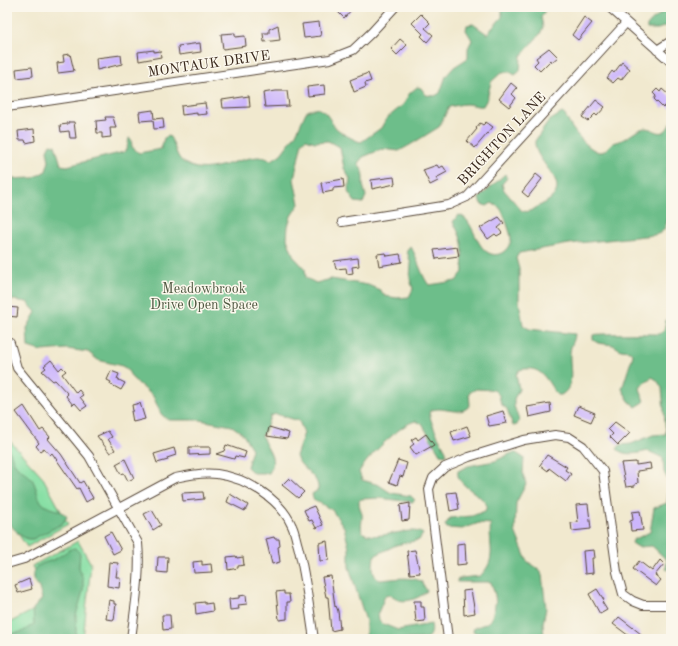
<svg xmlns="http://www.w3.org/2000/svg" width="678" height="646" viewBox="0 0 678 646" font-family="'Old Standard TT',serif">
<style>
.green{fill:#87dfa4;stroke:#618461}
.forest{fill:#6dbe8a;stroke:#547454}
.building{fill:#ccb6fc}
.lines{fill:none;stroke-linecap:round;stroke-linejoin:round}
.minor-casing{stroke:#564739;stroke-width:10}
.minor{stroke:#fff;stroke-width:8}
.labels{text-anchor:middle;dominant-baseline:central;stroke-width:3;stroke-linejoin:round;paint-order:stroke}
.street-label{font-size:14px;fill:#3b2a1e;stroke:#fbf7ec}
.park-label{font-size:14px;fill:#4e5740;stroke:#fbf7ec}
</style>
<rect width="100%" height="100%" fill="#fbf7ec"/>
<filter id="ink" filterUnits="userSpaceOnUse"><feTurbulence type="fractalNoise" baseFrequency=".025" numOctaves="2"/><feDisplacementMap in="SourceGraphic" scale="8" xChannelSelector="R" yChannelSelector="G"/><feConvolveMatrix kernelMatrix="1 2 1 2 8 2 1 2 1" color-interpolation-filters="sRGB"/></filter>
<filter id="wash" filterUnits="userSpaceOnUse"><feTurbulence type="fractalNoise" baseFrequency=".012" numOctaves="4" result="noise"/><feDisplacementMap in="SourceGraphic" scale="16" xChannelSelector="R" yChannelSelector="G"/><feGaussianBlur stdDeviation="0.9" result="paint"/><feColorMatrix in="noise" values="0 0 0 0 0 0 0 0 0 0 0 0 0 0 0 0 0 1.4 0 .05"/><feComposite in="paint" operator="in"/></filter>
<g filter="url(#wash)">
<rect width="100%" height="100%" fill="#f1e9cf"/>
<g class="green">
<path d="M7 438 42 476 68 524 27 547 7 517Z"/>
<path d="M78 541 91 564 83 639H7V624L49 602 32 566Z"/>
</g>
<g class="forest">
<path d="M502 7H547L541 17 543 27 540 34 521 56 520 71 515 75 510 72H502L491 82 487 99 483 106C476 107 473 104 466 104 460 104 455 106 449 107L439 127 410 145 399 151 382 149 363 157 358 163 363 172V185L366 196 363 203 355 202 348 192 350 179 344 168 340 147 328 141 315 142 306 139 302 142 294 179 299 204 291 216 288 226 287 239 294 257 305 269 306 278 316 283 331 279 368 285 380 290 385 296 397 298 409 297 413 289 410 279 411 264 407 251 410 246C414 248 421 276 429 285L456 281 463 272C461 247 467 247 453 222L458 215C474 217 474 248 491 254 501 257 509 249 511 240 512 236 503 211 500 208 498 206 494 205 492 203L487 206 481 204 479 198 505 174 507 178 502 184 504 190 522 211C531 213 534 208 541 205 581 185 533 165 535 141L549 121 562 113C567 116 566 118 569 123 573 131 592 154 602 152 606 151 608 147 611 144 615 142 619 142 622 140 629 137 634 132 641 129 654 124 661 144 671 122 671 142 674 215 664 229 662 233 658 234 654 235L569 244 519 253 516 258 519 269V301L523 325 529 329 575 334C575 341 570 346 570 353 569 367 576 387 561 395H557C546 380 542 364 519 370L516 375 519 389 514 399V406L519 420 517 425 513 426 507 409 501 404 499 395 494 390 476 389 469 393 470 405C460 419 440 403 429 412 431 425 440 440 446 451V455L440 454 422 424 416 421C401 423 366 459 359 472L362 480 379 485 391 493 411 496 415 500 412 502 379 498 361 499 359 501C359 506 360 509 362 514 363 520 360 525 362 532 376 543 411 524 423 534L419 540 396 545 374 556C373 564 371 577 380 580 394 579 408 576 421 581L427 591C421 597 408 603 399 600 396 598 393 596 390 595L385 596 378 613 379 620 383 624 398 630 431 624C433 632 431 637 423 639H366V621L349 567V548L344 527 332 510 313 499 312 494 318 490C320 476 301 470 296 456L304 433 299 421 276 414 270 416 266 429 262 435C265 449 279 457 269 473H253L247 467 252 449 242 433 232 426 200 420H168L161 414 153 396 132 378 127 369 122 366 98 360 88 352 67 349 41 351 28 347 27 328 36 312 27 302 7 299V179L33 178 46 171 49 161 47 150 50 144 55 145 61 165 67 166 124 152 127 148 129 138 131 139 132 147 139 153 161 149 164 138 169 136C175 143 175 155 182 161 204 180 236 157 260 157 265 157 268 160 272 160L281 154 296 134 306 112C324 101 328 119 336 128 340 132 355 141 361 142L381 128 386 119 404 104 409 94 417 87 421 88 426 95 435 96 440 93 446 76 454 67 468 58V48L472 40 466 30 467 25 473 24 487 34 502 17Z"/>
<path d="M667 7H671V24L658 29H647V26C653 18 661 15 667 7Z"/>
<path d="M666 320H671V539L668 543V550L671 552V571L666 569 667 560 652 546 638 547 632 543 633 540 650 532 654 508 667 503 669 482 664 472 663 458 648 451C639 453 625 457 617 449L620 445 631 444 653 435 666 434 662 388 657 380 652 377 644 383 640 388 644 402 636 407 629 401 622 389 633 355 630 351 621 350 613 345 598 343 593 340V335C596 333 650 334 659 334L664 331Z"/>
<path d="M7 448C12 453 11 458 15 464 20 471 29 473 33 481 37 488 37 498 43 504 51 511 61 508 67 517L62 524 33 539C22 541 15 528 7 523Z"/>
<path d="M512 453H516L524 458 523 474 526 484 516 503 515 531 527 561 540 570 542 575 546 608 543 623 544 639H489L484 634 473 632 474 628 485 624 491 620C496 602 498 602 491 582H457V580L462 578 480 576C499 558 487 545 491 524L479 523 462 529 447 528 445 525 450 518 472 516 485 511 487 506C482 493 455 486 458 471L468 466 495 461Z"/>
<path d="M75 548 80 553 79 567 83 580V591L76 615V639H7V634L22 632 34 624 33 609 42 599 39 588 33 579C31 562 48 564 58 557 64 554 68 549 75 548Z"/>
</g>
<g id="blocks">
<g class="building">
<path d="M340 7H354L344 18 337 11Z"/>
<path d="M421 14 430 23 425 28 433 35 427 42 421 36 423 34 412 23Z"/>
<path d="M584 17 592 23 578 40 572 35Z"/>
<path d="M319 22 321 36 304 38 302 24Z"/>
<path d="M278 25 280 40 264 42 263 33H269V29Z"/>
<path d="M235 33V37L245 36 246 46 223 49 221 34Z"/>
<path d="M400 39 407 45 397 55 391 49Z"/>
<path d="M200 43 201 52 179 55 178 46Z"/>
<path d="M549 48 558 57 552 62 551 60 540 71 534 65 538 61 536 58Z"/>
<path d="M154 50V52L160 51 161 57 139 61 138 52Z"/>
<path d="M70 54 74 71 58 73 57 63 64 62 63 55Z"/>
<path d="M121 55 122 64 97 70 96 58Z"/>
<path d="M622 62 630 69 621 80 618 78 613 83 607 78 612 71 614 73Z"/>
<path d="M32 67 33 76 17 78 16 69Z"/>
<path d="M368 73 371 81 365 83 366 87 354 92 350 80Z"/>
<path d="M511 83 517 88 512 94 516 98 509 107 499 99Z"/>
<path d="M324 85 325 94 308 96 307 87Z"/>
<path d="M657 89 660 92 662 89 671 97V109L666 105 663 108 654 99 656 96 653 93Z"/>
<path d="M275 91H287L289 106 265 107 263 93Z"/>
<path d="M249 96 250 107 223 108 222 100Z"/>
<path d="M596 100 605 107 597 116 595 114 588 121 582 117Z"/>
<path d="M205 103 207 114 197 115V113L182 115 181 106Z"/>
<path d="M153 110 154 119 163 118 164 128 154 129 153 120 140 121 139 112Z"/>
<path d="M105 117H113L116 128H110L111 137 102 138V133H97L96 121 106 120Z"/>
<path d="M68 122H74L76 138H70L69 131 61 132 60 125 68 124Z"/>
<path d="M486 122 493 127 475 148 467 141 477 129 476 128 480 123 483 125Z"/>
<path d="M34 129 35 141 26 143 25 140H19L18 131Z"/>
<path d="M437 165 439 168 443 166 447 172 436 178 438 181 430 185 423 170Z"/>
<path d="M536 174 542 179 528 197 522 192Z"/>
<path d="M394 177 395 184 372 189 371 180Z"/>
<path d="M343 179 344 187 333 188V191L323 193 321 183Z"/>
<path d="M499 217 504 223 498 228 502 233 497 236 495 234 488 239 480 228Z"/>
<path d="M457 247 459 256 436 259 434 250Z"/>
<path d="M386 253 387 256 400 254 402 262 379 266 377 254Z"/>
<path d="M358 258 359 266 352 267 353 273 347 274 346 268 336 269 334 261Z"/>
<path d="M7 307 18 308 17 317 7 316Z"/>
<path d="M51 360 59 370 62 367 66 371 62 374 76 393 79 390 83 395 80 397 87 406 81 410 75 403 73 405 66 396 68 394 55 380 53 381 42 371 46 368 44 366Z"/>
<path d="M111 371 119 374 117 379 125 383 121 390 110 384 111 382 107 380Z"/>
<path d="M140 403 145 419 133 422 131 411H133L132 405Z"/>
<path d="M550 403 551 412 529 417 527 407Z"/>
<path d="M24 406 40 431 43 429 50 437 48 439 61 454 80 483 83 481 93 498 86 502 79 488 77 489 52 453 50 455 44 448 40 451 36 446 39 443 16 412Z"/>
<path d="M578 406 595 413 591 422 574 415Z"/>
<path d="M503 411 507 423 489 426 486 416Z"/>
<path d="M615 422 630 433 618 445 610 437 613 434 608 429Z"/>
<path d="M467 426 471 436 454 441 451 432Z"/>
<path d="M269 427 289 433 287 439 267 436Z"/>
<path d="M108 431 112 437 108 439 115 450 110 453 97 436Z"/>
<path d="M426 434 434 445 416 455 410 447 414 444 411 440 416 437 418 440Z"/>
<path d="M226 445 246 452 244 458 235 456 234 459 216 454 224 451Z"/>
<path d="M189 447H210V454L189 455Z"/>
<path d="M174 448 176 455 167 458 168 460 157 463 154 454Z"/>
<path d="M547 455 567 467 565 470 571 474 566 481 549 468 548 471 540 465Z"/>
<path d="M125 459 134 478 128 481 124 473 121 474 116 464Z"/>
<path d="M398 460 407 463 403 477 400 476 397 485 389 482Z"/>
<path d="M636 462V465L650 463 651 469 637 471 638 483 635 484V486L626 487 621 463Z"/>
<path d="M289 478 304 492 298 498 282 485Z"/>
<path d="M203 492 204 499 183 501 182 493Z"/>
<path d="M456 492 459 509 450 511 447 493Z"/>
<path d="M230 494 248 505 245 511 227 502Z"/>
<path d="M410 503 409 520 402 521 400 505Z"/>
<path d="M588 504 591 529 572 531 571 523 578 522 576 505Z"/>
<path d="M314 506 323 525 316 528 312 520 309 521 304 510Z"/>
<path d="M152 510 161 525 153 530 144 514Z"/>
<path d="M640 511 643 530 631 531 630 521 633 520 632 512Z"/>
<path d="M111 532 121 550 113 554 104 536Z"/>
<path d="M274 537 275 539H279L280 546 278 547 280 562 272 564 266 539Z"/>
<path d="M327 541 329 560 320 561 319 543Z"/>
<path d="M465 543 466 564 457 565V544Z"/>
<path d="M415 550 420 573 410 574 407 551Z"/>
<path d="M594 550 595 558H592L593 573 585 574 583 551Z"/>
<path d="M236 556 237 558 243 557 244 565 238 566V568L228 570 227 557Z"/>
<path d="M158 557H168L167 573 157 572Z"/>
<path d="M660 560 664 564 655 575 661 580 656 586 633 569 639 561 652 571Z"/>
<path d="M202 561V565L211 564 212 572 194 573 193 562Z"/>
<path d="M109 562 118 563 116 577H120L119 588 107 586Z"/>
<path d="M331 576 335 607 336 606 338 611 340 629 331 631 328 597H326L322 577Z"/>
<path d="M29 579 32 589 18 593 15 585Z"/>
<path d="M597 589 604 600 602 602 607 610 600 614 589 594Z"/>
<path d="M471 590 475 613 464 615 463 591Z"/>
<path d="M284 591V594H289L290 602H287V619L279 620 276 592Z"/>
<path d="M246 595 247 604 238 605 239 609 230 610 229 599 239 598V596Z"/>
<path d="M109 600 114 601V604H116L114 620 106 619Z"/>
<path d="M414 601H421V607H424L425 621 416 622Z"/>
<path d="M205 602V604L212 603 213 611 196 614 195 603Z"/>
<path d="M162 615H170L171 629 163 630Z"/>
<path d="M619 617 641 634 638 639H633L613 624Z"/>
</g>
</g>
</g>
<g filter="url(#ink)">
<use href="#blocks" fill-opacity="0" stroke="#564739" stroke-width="1"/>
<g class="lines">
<g class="minor-casing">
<g id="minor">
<path d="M609 7 671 62"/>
<path d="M657 50 671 41"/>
<path d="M7 107 330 59 353 50 371 33 395 7"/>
<path d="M342 222 449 205 467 197 626 23"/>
<path d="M10 343 17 368 89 456 138 543C141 575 135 607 131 639"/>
<path d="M7 564 24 559 175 478C188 475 203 472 217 474 246 478 280 498 292 526 295 532 296 540 298 546 306 577 309 608 314 639"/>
<path d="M448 639 429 489 433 478 445 467 469 457 524 440 555 435 569 437 583 446 603 471 617 572 623 594 633 601 643 605H671"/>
</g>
</g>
<use href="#minor" class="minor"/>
</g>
</g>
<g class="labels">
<g class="street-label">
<text transform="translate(209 64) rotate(-8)">MONTAUK DRIVE</text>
<text transform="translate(502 139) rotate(-47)">BRIGHTON LANE</text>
</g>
<g class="park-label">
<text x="204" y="289">Meadowbrook<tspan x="204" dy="16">Drive Open Space</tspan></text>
</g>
</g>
<rect width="678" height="646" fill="none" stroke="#fbf7ec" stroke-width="24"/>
</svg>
